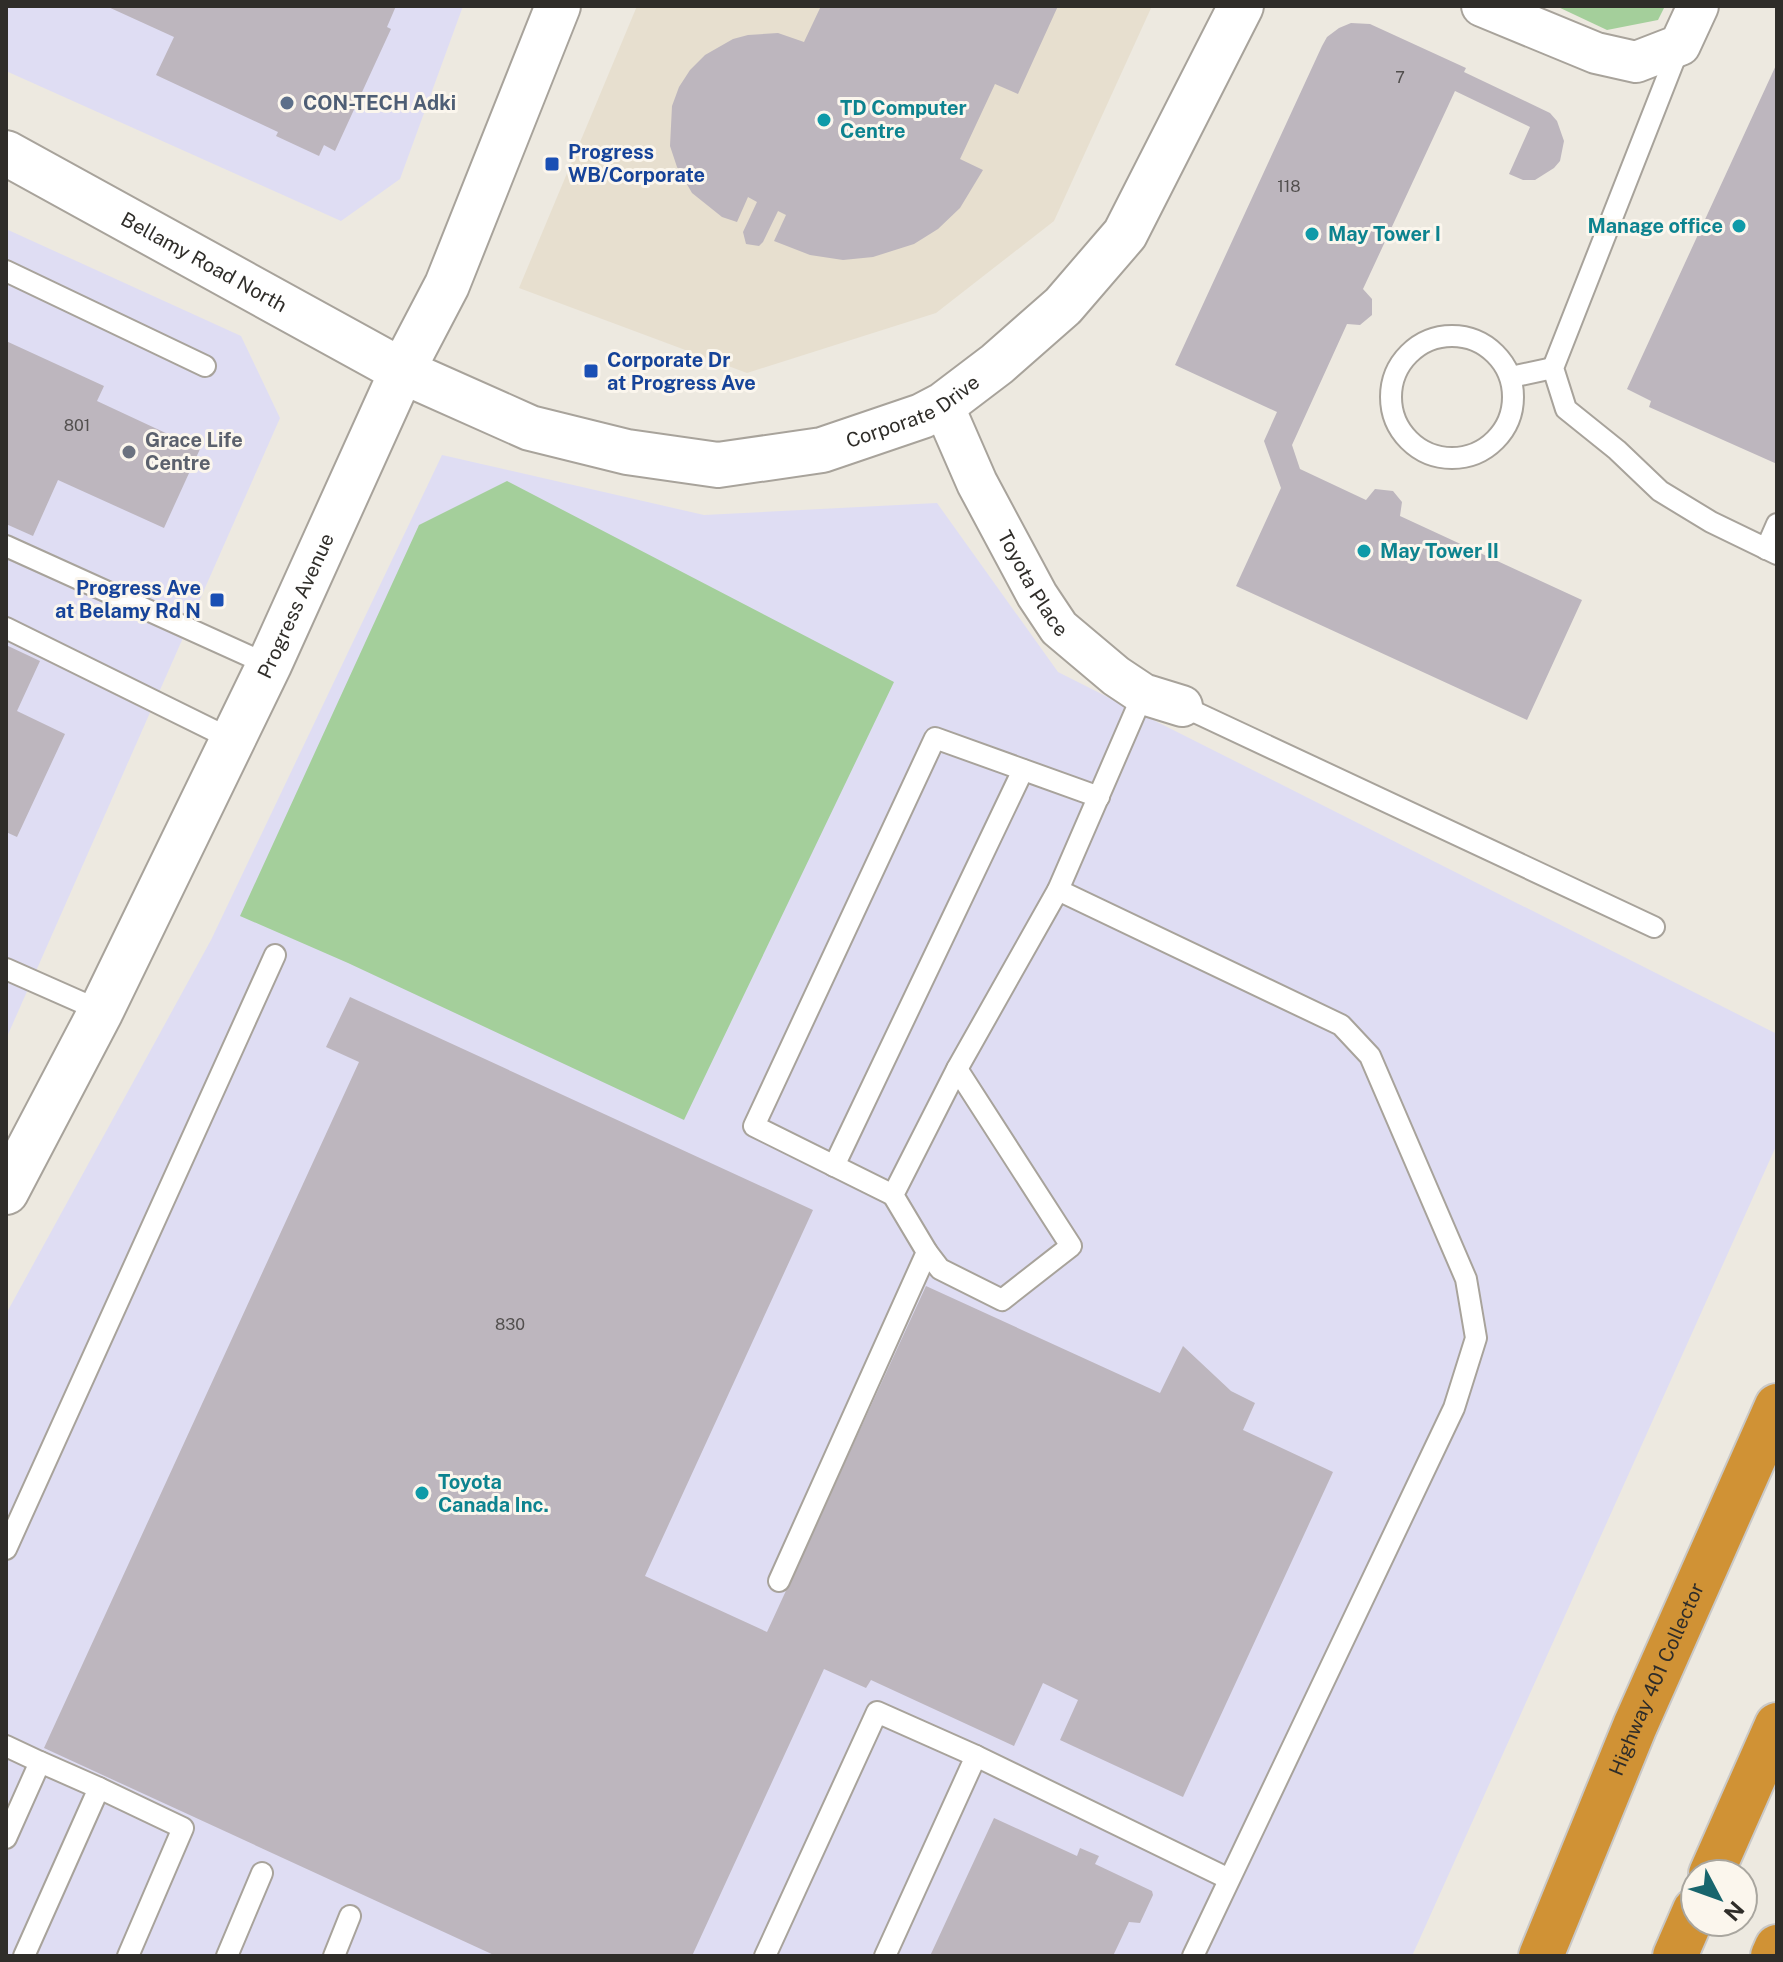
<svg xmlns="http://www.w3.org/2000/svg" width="1783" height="1962" viewBox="0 0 1783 1962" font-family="'Public Sans',sans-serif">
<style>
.built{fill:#e7dfcf}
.industrial{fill:#dfddf3}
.green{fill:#a4cf9b}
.building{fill:#bdb6be}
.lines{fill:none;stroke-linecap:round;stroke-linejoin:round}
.service-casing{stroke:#a8a39b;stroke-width:24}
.minor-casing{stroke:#a8a39b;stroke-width:44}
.tertiary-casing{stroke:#a8a39b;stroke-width:48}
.secondary-casing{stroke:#a8a39b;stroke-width:48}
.motorway-casing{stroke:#c9c8c7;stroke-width:48}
.service{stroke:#fff;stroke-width:20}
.minor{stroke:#fff;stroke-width:40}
.tertiary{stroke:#fff;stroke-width:44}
.secondary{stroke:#fff;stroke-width:44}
.motorway{stroke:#d09235;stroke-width:44}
.service-dot{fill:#5c6f8a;stroke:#fbf6ed;stroke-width:3}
.culture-dot{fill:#0f9aa8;stroke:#fbf6ed;stroke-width:3}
.transit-dot{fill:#1a4fb4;stroke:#fbf6ed;stroke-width:3}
.worship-dot{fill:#6b7280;stroke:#fbf6ed;stroke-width:3}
.labels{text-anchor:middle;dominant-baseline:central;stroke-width:6;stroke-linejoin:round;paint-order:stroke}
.number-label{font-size:16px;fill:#524f4e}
.service-label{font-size:20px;font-weight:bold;fill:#4e5e75;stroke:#fbf6ed;text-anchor:start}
.culture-label{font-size:20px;font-weight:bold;fill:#0d838f;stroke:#fbf6ed;text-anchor:start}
.transit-label{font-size:20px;font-weight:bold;fill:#164399;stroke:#fbf6ed;text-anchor:start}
.street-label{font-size:20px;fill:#2f2d29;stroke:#fbf6ed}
.worship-label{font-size:20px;font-weight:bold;fill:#5b616d;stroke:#fbf6ed;text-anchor:start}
</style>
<rect width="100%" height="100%" fill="#ede9e0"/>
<path class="built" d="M637 6H1152L1054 221 936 313 747 373 519 288Z"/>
<g class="industrial">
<path d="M6 6H463L400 179 341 221 6 71Z"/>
<path d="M6 229 241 336 280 418 6 1039Z"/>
<path d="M442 455 704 515 937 503 1058 672 1777 1034V1144L1412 1956H6V1314L211 940Z"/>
</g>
<g class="green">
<path d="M1556 6H1665L1658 20 1607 30Z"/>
<path d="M507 481 894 682 684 1120 348 963 240 916 419 525Z"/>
</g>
<g class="building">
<path d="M106 6H396L387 27 391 29 335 151 324 145 319 156 276 136 278 132 156 75 174 37Z"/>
<path d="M821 6H1058L1018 94 995 84 960 159 983 170 960 208 938 229 914 244 873 257 843 260 810 255 774 241 786 215 778 211 763 242 759 246 746 244 743 232 757 202 748 197 737 222 722 217 692 193 677 167 670 146 672 106 679 87 690 70 705 55 733 39 748 35 778 33 804 42Z"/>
<path d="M1351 23 1370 24 1466 68 1464 72 1550 113 1557 121 1564 141 1560 161 1554 168 1535 180H1523L1509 174 1530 127 1455 91 1363 289 1372 299V315L1360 325 1347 324 1292 445 1300 469 1366 500 1375 489 1393 491 1402 502 1400 516 1582 600 1527 720 1236 586 1281 488 1264 441 1277 412 1175 365 1322 46 1327 37 1339 28Z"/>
<path d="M1777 63V464L1649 407 1651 401 1627 389Z"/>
<path d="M6 341 104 386 97 401 200 449 164 528 58 480 33 536 6 524Z"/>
<path d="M6 645 40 661 17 711 65 734 17 837 6 832Z"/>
<path d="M350 997 813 1210 645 1576 767 1632 926 1286 1160 1393 1183 1346 1231 1391 1255 1403 1243 1430 1333 1472 1183 1797 1060 1740 1078 1700 1043 1683 1014 1746 871 1680 866 1688 824 1669 692 1956H496L44 1748 359 1062 326 1047Z"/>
<path d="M994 1818 1077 1856 1080 1848 1099 1856 1095 1864 1152 1891 1153 1895 1140 1923 1129 1922 1113 1956H930Z"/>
</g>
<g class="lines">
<g class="service-casing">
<g id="service">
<path d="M1680 45 1553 368 1566 409 1617 450 1660 491 1711 522 1777 554"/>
<path d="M6 271 205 366"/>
<circle cx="1452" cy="397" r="61"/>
<path d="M1511 377 1553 368"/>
<path d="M6 546 269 665"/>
<path d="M1766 549 1777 524"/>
<path d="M6 628 233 740"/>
<path d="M1182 706 1654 927"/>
<path d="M1058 890 1341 1025 1370 1056 1466 1279 1476 1338 1454 1408 1193 1956"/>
<path d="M6 969 101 1011"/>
<path d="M834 1166 1023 770"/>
<path d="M893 1195 754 1126 935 738 1099 797"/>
<path d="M927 1252 940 1269 1002 1300 1071 1246 957 1069"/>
<path d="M6 1549 275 955"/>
<path d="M779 1581 927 1252 893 1195 957 1069 1058 890 1143 694"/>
<path d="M6 1746 40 1762 6 1838"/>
<path d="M976 1756 1229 1879"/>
<path d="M99 1788 183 1828 128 1956"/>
<path d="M24 1956 99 1788 40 1762"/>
<path d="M227 1956 262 1873"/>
<path d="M334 1956 350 1916"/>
<path d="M765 1956 877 1712 976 1756 885 1956"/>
</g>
</g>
<g class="minor-casing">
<g id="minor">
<path d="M1482 6 1596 53 1636 62 1680 45 1698 6"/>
<path id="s1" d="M943 405 977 483 1037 595 1059 628 1116 676 1143 694 1182 706"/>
</g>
</g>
<g class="tertiary-casing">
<g id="tertiary">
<path id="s2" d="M6 153 402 371 530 428 627 452 718 465 822 450 922 416 943 405 997 364 1063 306 1125 234 1241 6"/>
</g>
</g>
<g class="secondary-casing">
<g id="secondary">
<path id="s3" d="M6 1192 101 1011 269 665 402 371 447 285 558 6"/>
</g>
</g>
<g class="motorway-casing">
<g id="motorway">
<path d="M1711 1874 1777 1725"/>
<path id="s4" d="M1541 1956 1635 1726 1777 1406"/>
<path d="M1675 1956 1695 1910"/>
<path d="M1773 1956 1777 1947"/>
</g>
</g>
<use href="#service" class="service"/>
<use href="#minor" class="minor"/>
<use href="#tertiary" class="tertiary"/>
<use href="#secondary" class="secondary"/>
<use href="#motorway" class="motorway"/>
</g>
<circle class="service-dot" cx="287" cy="103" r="8"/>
<g class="culture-dot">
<circle cx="824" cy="120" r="8"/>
<circle cx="1739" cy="226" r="8"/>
<circle cx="1312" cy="234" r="8"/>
<circle cx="1364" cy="551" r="8"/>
<circle cx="422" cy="1493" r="8"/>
</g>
<g class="transit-dot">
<rect x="544" y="156" width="16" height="16" rx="4"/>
<rect x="583" y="363" width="16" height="16" rx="4"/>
<rect x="209" y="592" width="16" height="16" rx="4"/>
</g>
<circle class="worship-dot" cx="129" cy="452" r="8"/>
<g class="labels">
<g class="number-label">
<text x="1400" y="77">7</text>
<text x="1289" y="186">118</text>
<text x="77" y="425">801</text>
<text x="510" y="1324">830</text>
</g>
<g class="service-label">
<text x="303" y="103">CON-TECH Adki</text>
</g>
<g class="culture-label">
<text x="840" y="108">TD Computer<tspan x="840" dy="23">Centre</tspan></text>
<text x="1723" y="226" text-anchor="end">Manage office</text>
<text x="1328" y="234">May Tower I</text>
<text x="1380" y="551">May Tower II</text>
<text x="438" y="1482">Toyota<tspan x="438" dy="23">Canada Inc.</tspan></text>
</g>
<g class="transit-label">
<text x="568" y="152">Progress<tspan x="568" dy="23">WB/Corporate</tspan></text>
<text x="607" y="360">Corporate Dr<tspan x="607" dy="23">at Progress Ave</tspan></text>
<text x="201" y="588" text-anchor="end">Progress Ave<tspan x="201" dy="23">at Belamy Rd N</tspan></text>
</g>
<g class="street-label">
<text stroke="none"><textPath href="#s2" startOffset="226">Bellamy Road North</textPath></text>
<text stroke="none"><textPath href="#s2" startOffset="988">Corporate Drive</textPath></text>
<text stroke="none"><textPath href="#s1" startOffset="200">Toyota Place</textPath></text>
<text stroke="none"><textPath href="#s3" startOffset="654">Progress Avenue</textPath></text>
<text stroke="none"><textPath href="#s4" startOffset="300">Highway 401 Collector</textPath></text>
</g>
<g class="worship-label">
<text x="145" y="440">Grace Life<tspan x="145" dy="23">Centre</tspan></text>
</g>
</g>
<rect width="1783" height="1962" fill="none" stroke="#2f2d29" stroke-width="16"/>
<g transform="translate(1719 1898) rotate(131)"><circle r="38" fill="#fbf6ed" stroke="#a9a69f" stroke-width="2"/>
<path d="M0-6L14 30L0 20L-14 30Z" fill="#18656d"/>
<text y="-12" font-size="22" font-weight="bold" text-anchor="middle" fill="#2f2d29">N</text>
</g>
</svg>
